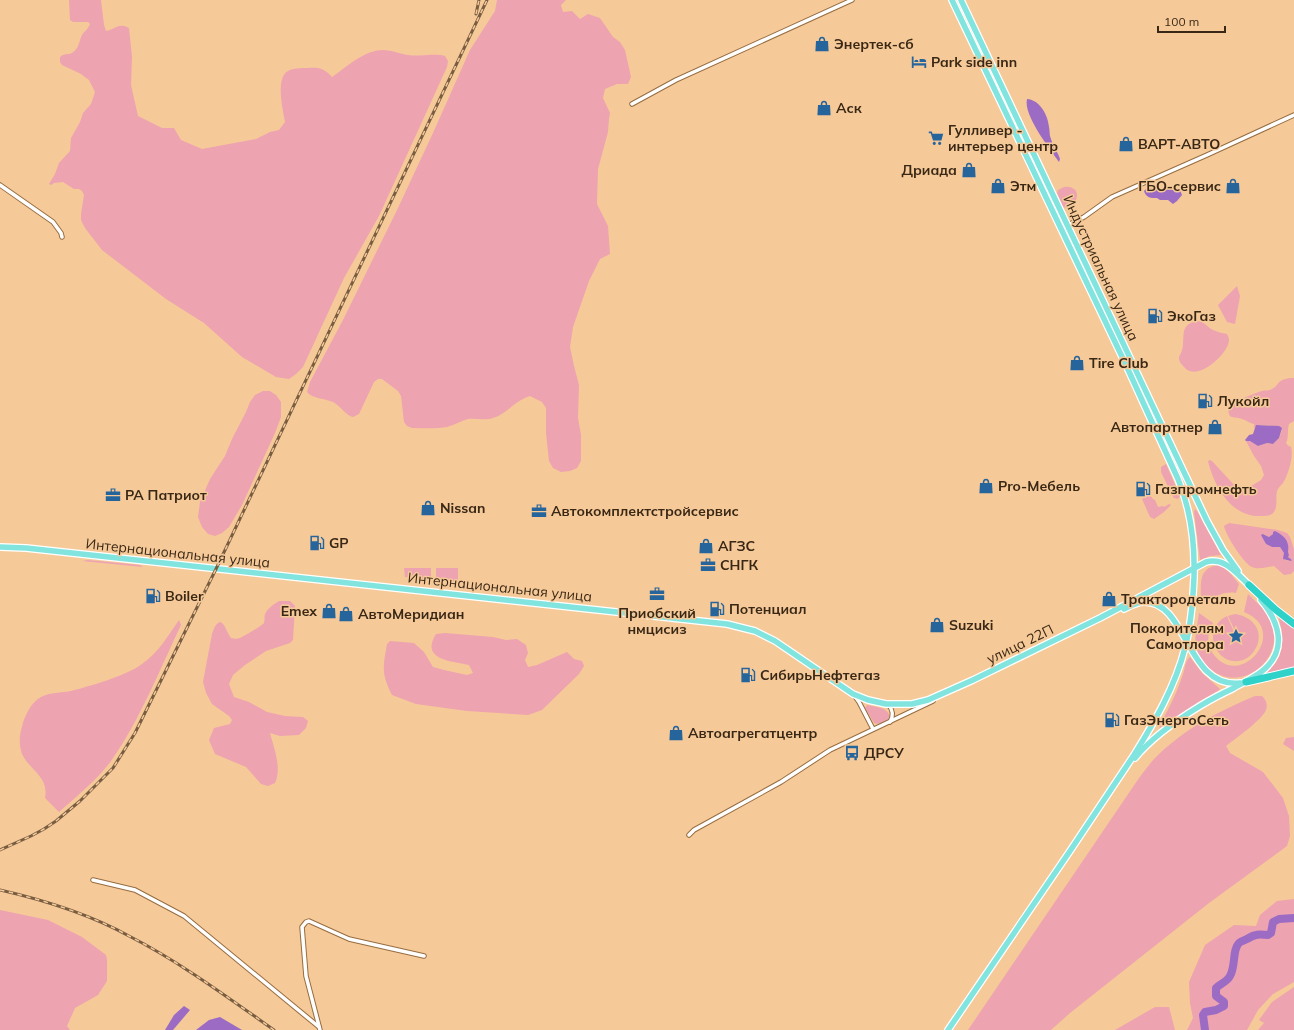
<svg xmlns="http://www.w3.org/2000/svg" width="1294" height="1030" viewBox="0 0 1294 1030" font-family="Mulish,sans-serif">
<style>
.green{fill:#eda3b0;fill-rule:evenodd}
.water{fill:#9c6bc4}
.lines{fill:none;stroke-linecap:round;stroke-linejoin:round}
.river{stroke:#9c6bc4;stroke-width:8}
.street-casing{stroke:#966d40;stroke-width:5.5}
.primary-casing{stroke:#fff;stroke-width:8}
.highway-casing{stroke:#fff;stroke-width:9}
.street{stroke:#fff;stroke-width:3.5}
.primary{stroke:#82e4de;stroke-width:5.5}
.highway{stroke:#2fd2c8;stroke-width:7}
.rail-casing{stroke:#785d41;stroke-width:3}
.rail{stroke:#f6c999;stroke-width:1.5;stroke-dasharray:4.5;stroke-linecap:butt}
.labels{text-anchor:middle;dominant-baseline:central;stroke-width:3;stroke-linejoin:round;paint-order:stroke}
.poi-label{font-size:14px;font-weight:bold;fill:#392815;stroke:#f6c999;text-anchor:start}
.street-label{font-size:14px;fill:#392815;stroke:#f6c999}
</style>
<rect width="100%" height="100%" fill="#f6c999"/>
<g class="green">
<path d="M69 0H101L104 25 106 31C115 30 118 22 129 28L132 57 131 85 138 116 162 128H174L181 140 202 149 256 139 270 132 279 130 285 122C283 110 275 78 288 71 293 68 301 68 307 68 319 67 324 68 332 77 347 67 364 50 383 50 392 50 400 54 408 55 420 57 433 53 445 56L448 61 447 67 379 216 344 278 303 367 296 374 289 379 276 377 242 357 204 323 166 299 102 250 85 228 81 220V214L84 195 82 191 79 189H74L63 182 54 183 51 185 49 184 55 174 59 163 70 151 71 138 80 122 83 113 91 104 95 92 89 80 81 74 62 65 60 62V57C64 53 68 55 72 53 79 49 79 41 82 35 85 31 88 29 90 24L88 22H73L70 20Z"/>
<path d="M497 0H566L561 5 563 12 572 11 580 19 588 14 600 18 613 37 620 42 625 50 631 77 628 84H617L605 89 603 98 610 113 609 119 608 132 598 169 597 204 608 226 610 254 600 259 589 281 573 327 570 347 574 366 579 385 578 418 581 435V461L577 468 570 471 561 472 553 468 549 461 546 433V408L542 402 530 396C514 401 507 414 493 418 484 421 476 418 468 419 461 421 454 425 447 427 436 429 423 428 412 428L407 426 404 422 401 396 398 391 382 379H378L374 382 359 414 353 417C346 416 341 406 333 402 326 399 311 398 307 392L310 382 343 320 398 208 433 133 470 50 495 11Z"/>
<path d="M1064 187C1082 185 1080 204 1066 208L1063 207 1057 193 1058 190Z"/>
<path d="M1237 286 1240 296 1235 324 1227 322 1218 305Z"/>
<path d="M1198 321C1205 322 1207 327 1213 330 1217 332 1222 333 1227 334 1228 337 1229 337 1229 340 1229 353 1198 382 1185 368 1181 364 1179 362 1179 357 1181 353 1183 349 1183 344 1184 331 1182 324 1198 321Z"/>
<path d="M1290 378H1294V421L1289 424C1287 430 1289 438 1286 443 1287 445 1289 446 1291 447 1294 456 1288 475 1283 483 1281 485 1278 488 1277 491 1275 498 1279 508 1272 514 1269 516 1264 516 1260 516 1231 517 1214 486 1208 461L1210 460 1212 461 1236 487 1243 489 1253 485 1261 480 1264 475 1261 466 1254 456 1246 441H1250L1258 446 1267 443 1273 444 1279 438 1282 430 1277 426 1261 425 1255 427 1254 429V424C1249 423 1246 420 1242 419 1235 416 1229 421 1228 409 1233 401 1253 394 1262 391 1265 390 1269 391 1272 389 1280 385 1276 380 1290 378Z"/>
<path d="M263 391H270L276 395 281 402V417L275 433 242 505 229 527 222 533 215 536 208 534 202 527 198 517 200 502 210 479 225 456 232 439 246 412 250 402 255 395Z"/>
<path d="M1166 464 1180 496 1178 499 1174 498 1172 495 1161 472V467Z"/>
<path d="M1150 495 1153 499 1155 500 1158 507 1163 506 1164 507 1169 504 1171 505 1164 512 1154 519 1150 517 1142 499Z"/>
<path d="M1195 509 1197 511 1221 555 1210 556 1200 560 1194 512Z"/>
<path d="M1229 523 1278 530 1287 533 1290 537 1294 549V571L1291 574 1284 575 1274 566C1268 567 1258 570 1252 567 1244 564 1225 534 1224 526ZM1278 533C1290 542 1286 544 1288 557L1292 560 1291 561 1285 560 1284 553 1280 547H1272L1266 544 1262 535 1264 534 1269 537 1273 534Z"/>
<path d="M88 560 140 565 143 567 82 561Z"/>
<path d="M1217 565C1228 568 1232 576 1239 584L1236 593C1224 591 1215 596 1206 604L1201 600C1201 584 1198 569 1217 565Z"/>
<path d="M404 568H431V580L405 577Z"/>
<path d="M436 568H458V582L436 580Z"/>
<path d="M1248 594C1256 602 1265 609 1270 619 1289 658 1240 697 1208 667 1202 662 1197 654 1196 646 1194 636 1198 623 1199 613L1213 623C1208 632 1206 642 1212 652 1238 693 1292 631 1244 612Z"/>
<path d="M279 601H290L295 606 293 640 290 643 266 651 245 665 233 675 229 684 234 697 249 702 267 712 285 716 303 717 308 721 306 728 299 735 280 736 270 733C274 748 282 768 275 783L268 786 261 784 246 767 215 754 209 740 214 728 230 724 232 720 229 716 212 704 206 693 203 682 212 634C214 629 215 623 221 622 226 626 227 633 231 638 234 639 237 639 240 638 243 637 263 625 264 623 265 620 264 617 265 614 268 608 274 604 279 601Z"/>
<path d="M1235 614C1250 616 1262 627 1258 643 1256 649 1252 655 1247 658 1219 673 1198 630 1227 616L1234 632 1231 635 1232 639 1235 641 1239 640 1241 637V634L1238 631H1235L1228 616Z"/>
<path d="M1279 617 1294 629V668L1265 674C1277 665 1284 650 1282 635 1282 629 1279 622 1279 617Z"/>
<path d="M179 620 181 625C160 669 140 720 111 761 98 779 76 797 59 812L45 798C49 776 30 771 22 754 19 746 19 735 22 727 24 717 31 702 41 697 50 692 61 693 71 691 90 686 126 676 142 664 158 653 168 636 179 620Z"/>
<path d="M445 633 493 637 506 640 517 639 526 645 528 653 525 660 528 667 537 665 567 652 574 659 582 661 584 666 579 674 542 710 528 715 467 711 416 704 392 695C381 673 383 667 387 644L390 641 414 643 424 652 433 667 444 670 467 675 473 673 469 665C451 661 420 660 436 634Z"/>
<path d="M1190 657 1202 673 1220 689 1218 691 1200 701 1160 728 1159 726 1160 724C1170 707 1178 690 1184 671 1185 666 1186 660 1190 657Z"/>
<path d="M1255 696H1262C1266 700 1268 704 1266 710 1261 721 1236 738 1226 746L1230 753 1263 772 1283 798 1289 816 1290 836 1287 846 1209 903 1070 1013 1051 1030H968L1137 781C1142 774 1148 766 1154 759 1184 729 1217 712 1255 696Z"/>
<path d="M867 705C875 707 888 707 890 717 886 722 880 725 874 723L865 708Z"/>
<path d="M1294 737V751L1283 744 1286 738Z"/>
<path d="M1294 899V982L1273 994 1258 1010 1247 1030H1187L1193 1018 1190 1003 1189 982 1205 945 1234 925 1256 926 1260 915 1277 901Z"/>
<path d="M0 910 48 920 82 937 106 955 107 960V981L98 995 75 1008 67 1026 70 1030H0Z"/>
<path d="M1294 987V1030H1258L1264 1023 1259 1020 1272 1002Z"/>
<path d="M1155 1007H1169L1175 1030H1115Z"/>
</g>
<g class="water">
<path d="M1027 99C1040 100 1048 115 1049 127 1050 131 1049 135 1051 139 1053 147 1058 152 1060 159L1059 162C1050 149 1023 115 1027 99Z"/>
<path d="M1150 188 1180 190 1182 195 1177 201 1173 204 1168 200H1160L1157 198C1151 198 1146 198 1144 191L1146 189Z"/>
<path d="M1256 425 1279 426 1282 428 1279 438 1273 444 1267 443 1258 446 1250 441H1246L1245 440 1249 435 1253 434Z"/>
<path d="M1275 531C1281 534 1287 538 1288 545 1289 549 1287 551 1289 555L1288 557 1292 560 1291 561 1283 559 1284 553 1280 547H1272L1266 544 1261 535 1263 534 1269 537 1273 534V532Z"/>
<path d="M184 1006 190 1010 173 1030H165L174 1015Z"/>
<path d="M220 1017 242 1030H196L209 1020Z"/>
</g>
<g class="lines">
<path class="river" d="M1205 1030 1203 1015 1205 1012 1216 1010 1224 1006V1002L1216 996V988C1221 983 1227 982 1230 976 1236 966 1232 950 1239 943 1241 941 1245 940 1247 939 1255 934 1259 934 1268 935L1271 933 1273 922 1279 919 1294 918"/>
<g class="street-casing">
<g id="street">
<path d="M632 104 676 80 852 0"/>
<path d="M0 185 53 222 61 233 62 237"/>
<path d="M1068 225 1084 217 1112 197 1207 155 1294 115"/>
<path d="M854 695 859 702 873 729"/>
<path d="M888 704C893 710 894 715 890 722"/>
<path d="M689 835 694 830 781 782 830 750 914 710 933 701"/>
<path d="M93 880 135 890 184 916 319 1027"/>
<path d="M320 1030 306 976 302 927 306 922 309 921 349 939 424 956"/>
</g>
</g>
<g class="primary-casing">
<g id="primary">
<path d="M961 0 1207 521 1223 550 1238 571"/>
<path d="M0 547 26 548 727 624 755 631 775 641 853 694 868 700 886 704H912L928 700 973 680 1100 618 1206 562C1225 557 1236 573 1249 585"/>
<path d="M1124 609C1130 606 1137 602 1144 602 1188 601 1186 689 1240 683"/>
<path d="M1135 758C1152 737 1177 720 1200 706 1210 700 1221 694 1232 689 1242 683 1252 679 1261 672 1288 651 1280 623 1261 600"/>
<path d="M948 1030C989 970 1029 911 1070 851 1091 819 1113 787 1134 755 1155 721 1175 687 1185 648 1191 625 1193 600 1194 577 1195 543 1191 510 1178 479L1126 365 952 0"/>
</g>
</g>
<g class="highway-casing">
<g id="highway">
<path d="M1249 585 1276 610 1294 624"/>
<path d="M1246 682 1294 671"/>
</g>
</g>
<use href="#street" class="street"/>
<use href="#primary" class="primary"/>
<use href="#highway" class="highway"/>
<g class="rail-casing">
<g id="rail">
<path d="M476 14 479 0"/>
<path d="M0 850 31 836 44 829 56 821 80 801 113 768 135 733 216 569 487 0"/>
<path d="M0 890C44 900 89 914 129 936 180 962 227 997 274 1030"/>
</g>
</g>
<use href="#rail" class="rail"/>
</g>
<defs>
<g id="shop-bare" transform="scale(1.2)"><path d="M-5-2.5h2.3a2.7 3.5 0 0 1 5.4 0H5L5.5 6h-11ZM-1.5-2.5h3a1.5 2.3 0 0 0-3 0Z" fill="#26659b" stroke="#f6c999" stroke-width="2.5" paint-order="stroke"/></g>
<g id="hotel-bare" transform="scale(1.2)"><path d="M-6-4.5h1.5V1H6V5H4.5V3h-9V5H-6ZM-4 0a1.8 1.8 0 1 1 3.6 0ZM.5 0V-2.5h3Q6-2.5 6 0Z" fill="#26659b" stroke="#f6c999" stroke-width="2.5" paint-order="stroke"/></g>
<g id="supermarket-bare" transform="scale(1.2)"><path d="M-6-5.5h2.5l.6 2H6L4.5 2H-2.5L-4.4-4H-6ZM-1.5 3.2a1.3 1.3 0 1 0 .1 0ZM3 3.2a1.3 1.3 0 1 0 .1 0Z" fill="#26659b" stroke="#f6c999" stroke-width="2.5" paint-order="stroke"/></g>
<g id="fuel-bare" transform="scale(1.2)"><path d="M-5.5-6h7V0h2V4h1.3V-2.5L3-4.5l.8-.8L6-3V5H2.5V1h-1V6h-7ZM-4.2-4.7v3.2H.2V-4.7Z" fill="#26659b" stroke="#f6c999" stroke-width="2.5" paint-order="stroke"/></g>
<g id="office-bare" transform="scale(1.2)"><path d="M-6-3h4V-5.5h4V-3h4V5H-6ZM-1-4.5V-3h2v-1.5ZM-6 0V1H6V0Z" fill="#26659b" stroke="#f6c999" stroke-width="2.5" paint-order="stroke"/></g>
<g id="sight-bare" transform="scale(1.2)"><path d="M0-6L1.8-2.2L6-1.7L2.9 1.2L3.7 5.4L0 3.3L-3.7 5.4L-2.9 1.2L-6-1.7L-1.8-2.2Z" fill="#26659b" stroke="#f6c999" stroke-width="2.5" paint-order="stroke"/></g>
<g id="bus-bare" transform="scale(1.2)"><path d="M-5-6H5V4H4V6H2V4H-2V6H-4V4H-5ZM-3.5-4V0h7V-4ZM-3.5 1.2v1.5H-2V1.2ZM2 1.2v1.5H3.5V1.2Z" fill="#26659b" stroke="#f6c999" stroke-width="2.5" paint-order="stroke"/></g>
</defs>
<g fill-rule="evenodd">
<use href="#shop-bare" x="822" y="44"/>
<use href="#hotel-bare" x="919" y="62"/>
<use href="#shop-bare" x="824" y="108"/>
<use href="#supermarket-bare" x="936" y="138"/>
<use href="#shop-bare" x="1126" y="144"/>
<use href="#shop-bare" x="969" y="170"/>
<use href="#shop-bare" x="998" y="186"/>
<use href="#shop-bare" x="1233" y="186"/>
<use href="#fuel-bare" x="1155" y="316"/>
<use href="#shop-bare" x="1077" y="363"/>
<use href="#fuel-bare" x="1205" y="401"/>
<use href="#shop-bare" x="1215" y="427"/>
<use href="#shop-bare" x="986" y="486"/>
<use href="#fuel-bare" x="1143" y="489"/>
<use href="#office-bare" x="113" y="495"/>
<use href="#shop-bare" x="428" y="508"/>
<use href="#office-bare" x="539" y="511"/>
<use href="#fuel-bare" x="317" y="543"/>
<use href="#shop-bare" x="706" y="546"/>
<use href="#office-bare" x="708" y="565"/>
<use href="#office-bare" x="657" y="594"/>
<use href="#fuel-bare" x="153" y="596"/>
<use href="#shop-bare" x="1109" y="599"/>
<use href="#fuel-bare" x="717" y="609"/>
<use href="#shop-bare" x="329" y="611"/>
<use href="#shop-bare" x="346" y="614"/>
<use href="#shop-bare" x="937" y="625"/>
<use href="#sight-bare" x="1236" y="636"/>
<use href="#fuel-bare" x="748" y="675"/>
<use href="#fuel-bare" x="1112" y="720"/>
<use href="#shop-bare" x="676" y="733"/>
<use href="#bus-bare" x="852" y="753"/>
</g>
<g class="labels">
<g class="poi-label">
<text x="834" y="44">Энертек-сб</text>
<text x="931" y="62">Park side inn</text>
<text x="836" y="108">Аск</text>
<text x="948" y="130">Гулливер -<tspan x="948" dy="16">интерьер центр</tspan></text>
<text x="1138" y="144">ВАРТ-АВТО</text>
<text x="957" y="170" text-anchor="end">Дриада</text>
<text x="1010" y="186">Этм</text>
<text x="1221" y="186" text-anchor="end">ГБО-сервис</text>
<text x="1167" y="316">ЭкоГаз</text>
<text x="1089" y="363">Tire Club</text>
<text x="1217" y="401">Лукойл</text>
<text x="1203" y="427" text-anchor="end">Автопартнер</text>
<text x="998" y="486">Pro-Мебель</text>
<text x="1155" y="489">Газпромнефть</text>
<text x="125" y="495">РА Патриот</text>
<text x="440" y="508">Nissan</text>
<text x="551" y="511">Автокомплектстройсервис</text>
<text x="329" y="543">GP</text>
<text x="718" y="546">АГЗС</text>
<text x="720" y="565">СНГК</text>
<text x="165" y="596">Boiler</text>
<text x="1121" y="599">Трактородеталь</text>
<text x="729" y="609">Потенциал</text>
<text x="317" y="611" text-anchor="end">Emex</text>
<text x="657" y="613" text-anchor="middle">Приобский<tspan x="657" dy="16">нмцисиз</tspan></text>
<text x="358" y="614">АвтоМеридиан</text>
<text x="949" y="625">Suzuki</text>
<text x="1224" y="628" text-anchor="end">Покорителям<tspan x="1224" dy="16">Самотлора</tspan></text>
<text x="760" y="675">СибирьНефтегаз</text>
<text x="1124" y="720">ГазЭнергоСеть</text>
<text x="688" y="733">Автоагрегатцентр</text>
<text x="864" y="753">ДРСУ</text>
</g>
<g class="street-label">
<text transform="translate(1101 268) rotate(65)">Индустриальная улица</text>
<text transform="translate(178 553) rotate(6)">Интернациональная улица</text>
<text transform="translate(500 587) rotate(6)">Интернациональная улица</text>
<text transform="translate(1020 644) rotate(-26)">улица 22П</text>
</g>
</g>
<path d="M1158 26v6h67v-6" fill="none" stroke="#392815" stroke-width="2"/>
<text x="1164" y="26" font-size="12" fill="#392815" stroke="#f6c999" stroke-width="3" paint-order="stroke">100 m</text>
</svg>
